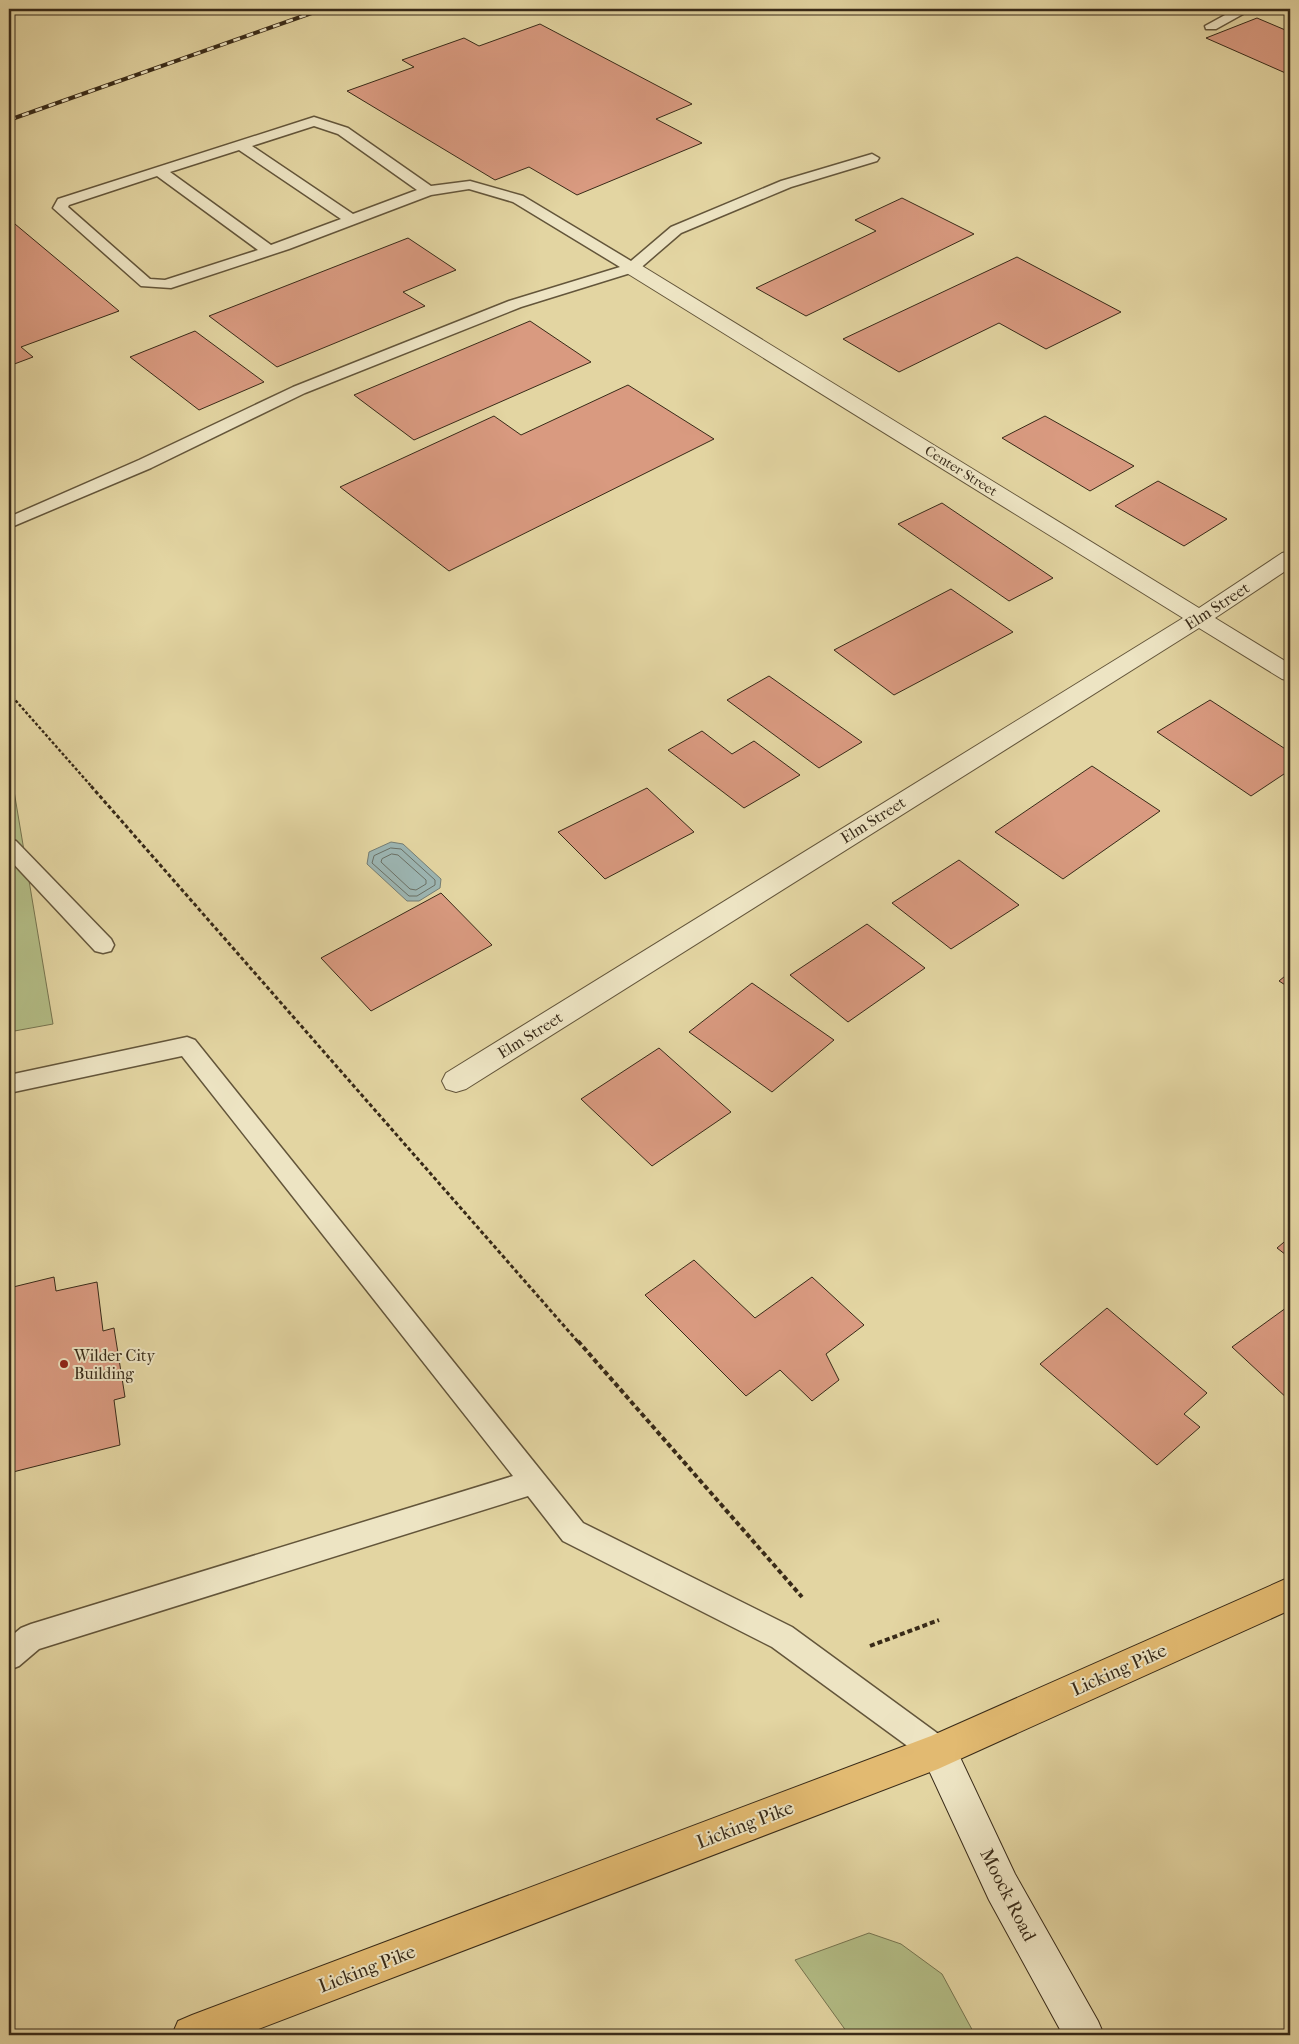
<svg xmlns="http://www.w3.org/2000/svg" width="1299" height="2044" viewBox="0 0 1299 2044" font-family="'IM FELL French Canon',serif">
<style>
.green{fill:#b3bd86;stroke:#76744f}
.water{fill:#9cb5b2;stroke:#747d74}
.lines{fill:none;stroke-linecap:round;stroke-linejoin:round}
.shore{stroke:#6a7065;stroke-width:1}
.building{fill:#d99a80;stroke:#382a18}
.service-casing{stroke:#63553a;stroke-width:3}
.minor-casing{stroke:#63553a;stroke-width:2}
.secondary-casing{stroke:#382a18;stroke-width:2}
.primary-casing{stroke:#382a18;stroke-width:2}
.path-far2{stroke:#382a18;stroke-width:2.5;stroke-dasharray:3 2;stroke-linecap:butt}
.path-far1{stroke:#382a18;stroke-width:3;stroke-dasharray:4 2.5;stroke-linecap:butt}
.path{stroke:#382a18;stroke-width:4;stroke-dasharray:5 3;stroke-linecap:butt}
.service{fill:#ede4c3;fill-rule:evenodd}
.minor{fill:#ede4c3;fill-rule:evenodd}
.secondary{fill:#ede4c3;fill-rule:evenodd}
.primary{fill:#e2ba71;fill-rule:evenodd}
.rail-casing{stroke:#382a18;stroke-width:4}
.rail{stroke:#ede4c3;stroke-width:2.5;stroke-dasharray:7;stroke-linecap:butt}
.poi-dot{fill:#8f2418;stroke:#ede4c3;stroke-width:2}
.labels{text-anchor:middle;dominant-baseline:central;stroke-width:4;stroke-linejoin:round;paint-order:stroke}
.far-street-label{font-size:14px;fill:#382a18;stroke:#ede4c3}
.street-label{font-size:16px;fill:#382a18;stroke:#ede4c3}
.poi-label{font-size:16px;fill:#382a18;stroke:#ede4c3;text-anchor:start}
.near-street-label{font-size:19px;fill:#382a18;stroke:#ede4c3}
</style>
<rect width="100%" height="100%" fill="#e3d5a2"/>
<filter id="stains"><feTurbulence type="fractalNoise" baseFrequency=".004" numOctaves="4"/><feColorMatrix values="0 0 0 0 .2 0 0 0 0 .09 0 0 0 0 .02 0 0 0 .5 -.17"/></filter>
<radialGradient id="worn" r=".72"><stop offset=".6" stop-color="#630" stop-opacity="0"/><stop offset="1" stop-color="#630" stop-opacity=".3"/></radialGradient>
<g class="green">
<path d="M9 761 53 1024 9 1032Z"/>
<path d="M869 1933 901 1944 942 1974 975 2035H849L795 1960Z"/>
</g>
<path class="water" d="M391 842 403 844 441 879 440 888 419 901H407L367 864 369 852Z"/>
<g class="lines">
<g class="shore">
<path d="M391 848 401 849 435 880V885L417 896H409L372 863 374 856Z"/>
<path d="M392 854 398 855 426 880V884L416 890 410 889 381 862 382 859Z"/>
</g>
</g>
<g class="building">
<path d="M1257 18 1290 32V75L1206 38Z"/>
<path d="M540 24 692 104 656 119 702 143 577 195 529 167 495 180 347 91 414 67 402 60 464 38 479 46Z"/>
<path d="M902 198 974 234 806 316 756 288 876 231 855 220Z"/>
<path d="M9 219 119 311 21 347 33 357 9 366Z"/>
<path d="M408 238 456 270 403 292 425 306 277 367 209 316Z"/>
<path d="M1017 257 1121 312 1046 349 999 323 899 372 843 339Z"/>
<path d="M530 321 591 362 414 440 354 395Z"/>
<path d="M195 331 264 382 199 410 130 357Z"/>
<path d="M628 385 714 439 449 571 340 487 494 416 521 435Z"/>
<path d="M1045 416 1134 466 1090 491 1002 438Z"/>
<path d="M1158 481 1227 519 1184 546 1115 506Z"/>
<path d="M942 503 1053 578 1009 601 898 524Z"/>
<path d="M951 589 1013 632 894 695 834 650Z"/>
<path d="M769 676 862 742 819 768 727 700Z"/>
<path d="M1210 700 1290 752V770L1251 796 1157 732Z"/>
<path d="M702 731 732 754 754 741 800 775 744 808 668 750Z"/>
<path d="M1092 766 1160 811 1063 879 995 832Z"/>
<path d="M647 788 694 832 605 879 558 832Z"/>
<path d="M959 860 1019 905 951 949 892 903Z"/>
<path d="M441 893 492 945 371 1011 321 958Z"/>
<path d="M867 924 925 968 848 1022 790 975Z"/>
<path d="M1290 972V988L1279 981Z"/>
<path d="M752 983 834 1040 772 1092 689 1032Z"/>
<path d="M659 1048 731 1112 652 1166 581 1099Z"/>
<path d="M1290 1237V1258L1277 1248Z"/>
<path d="M694 1260 755 1318 812 1277 864 1325 826 1354 839 1380 812 1401 780 1370 746 1396 645 1295Z"/>
<path d="M54 1277 56 1291 97 1282 103 1331 114 1328 125 1397 114 1400 120 1445 9 1473V1288Z"/>
<path d="M1290 1305V1401L1232 1347Z"/>
<path d="M1107 1308 1207 1393 1184 1414 1200 1427 1157 1465 1040 1364Z"/>
</g>
<g class="lines">
<g class="service-casing">
<g id="service">
<path d="M1236 9H1252L1216 29H1206L1205 26Z"/>
<path d="M314 117 348 128 431 186 470 181 523 196 631 261 671 227 781 181 872 154 879 158 877 161 791 187 681 233 637 271 521 307 305 393 151 468 9 528V517L139 460 293 387 509 301 620 267 513 202 469 189 431 195 289 249 171 288 141 286 53 208 58 199ZM314 126 338 134 417 190 353 214 252 146ZM239 150 341 219 271 245 170 172ZM157 176 258 250 165 280 150 279 68 207 69 205Z"/>
<path d="M9 839 16 841 111 939 114 945 111 951 103 953 95 951 9 859Z"/>
<path d="M187 1037 195 1040 583 1523 792 1627 948 1741 953 1751 948 1761 938 1766 928 1761 772 1647 563 1541 528 1496 39 1649 19 1666 9 1670V1638L21 1628 31 1624 513 1476 182 1056 9 1093V1075Z"/>
</g>
</g>
<g class="minor-casing">
<path id="minor" d="M632 262 639 264 1199 608 1282 553 1290 551V568L1215 618 1290 664V681L1282 679 1199 628 466 1089 456 1092 446 1089 442 1081 446 1073 1183 618 625 272 623 268 625 264Z"/>
</g>
<g class="secondary-casing">
<path id="secondary" d="M938 1733 951 1738 1015 1874 1098 2021 1104 2035H1063L989 1900 920 1751 925 1738Z"/>
</g>
<g class="primary-casing">
<path id="primary" d="M1290 1577V1610L938 1769 243 2035H172L178 2021 192 2015 931 1736Z"/>
</g>
<path class="path-far2" d="M9 693 92 787"/>
<path class="path-far1" d="M91 786 579 1343"/>
<g class="path">
<path d="M578 1341 802 1597"/>
<path d="M870 1646 939 1620"/>
</g>
<use href="#service" class="service"/>
<use href="#minor" class="minor"/>
<use href="#secondary" class="secondary"/>
<use href="#primary" class="primary"/>
<g class="rail-casing">
<path id="rail" d="M9 120 323 9"/>
</g>
<use href="#rail" class="rail"/>
</g>
<circle class="poi-dot" cx="64" cy="1364" r="5"/>
<g class="labels">
<g class="far-street-label">
<text transform="translate(961 471) rotate(32)">Center Street</text>
</g>
<g class="street-label">
<text transform="translate(1217 606) rotate(-33)">Elm Street</text>
<text transform="translate(873 820) rotate(-32)">Elm Street</text>
<text transform="translate(530 1035) rotate(-32)">Elm Street</text>
</g>
<g class="poi-label">
<text x="74" y="1355">Wilder City<tspan x="74" dy="18">Building</tspan></text>
</g>
<g class="near-street-label">
<text transform="translate(1119 1670) rotate(-24)">Licking Pike</text>
<text transform="translate(745 1825) rotate(-21)">Licking Pike</text>
<text transform="translate(1008 1895) rotate(63)">Moock Road</text>
<text transform="translate(367 1969) rotate(-21)">Licking Pike</text>
</g>
</g>
<rect width="1299" height="2044" fill="none" stroke="#e3d5a2" stroke-width="30"/>
<rect x="10" y="10" width="1279" height="2024" fill="none" stroke="#382a18" stroke-width="2.5"/>
<rect x="15" y="15" width="1269" height="2014" fill="none" stroke="#382a18"/>
<rect width="100%" height="100%" filter="url(#stains)"/>
<rect width="100%" height="100%" fill="url(#worn)"/>
</svg>
